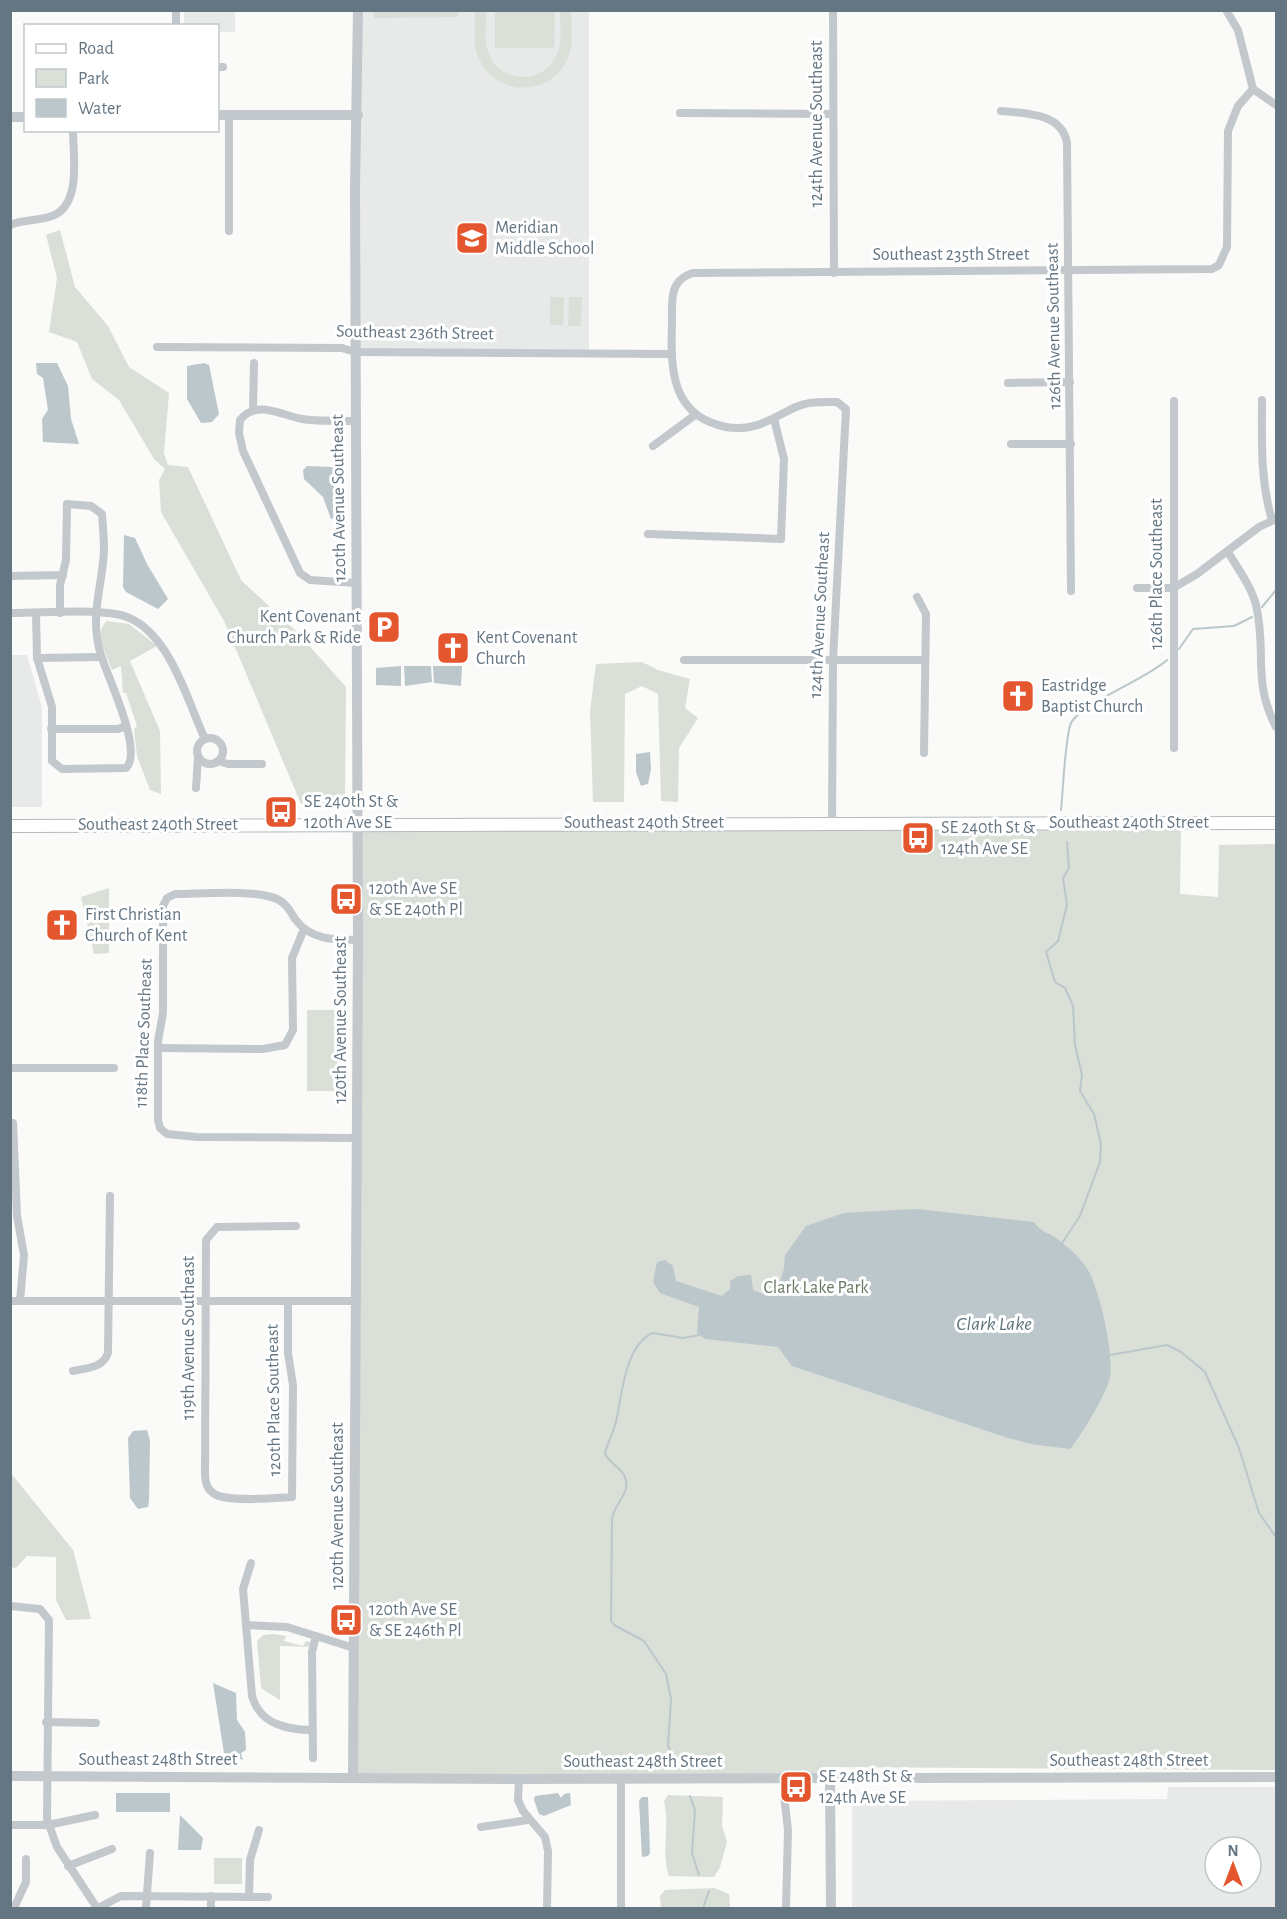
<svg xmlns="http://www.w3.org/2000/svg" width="1287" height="1919" viewBox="0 0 1287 1919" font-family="'Alegreya Sans',sans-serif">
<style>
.built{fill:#e8e9e9;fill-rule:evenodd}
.green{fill:#dadfd7}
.water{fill:#bbc7cb}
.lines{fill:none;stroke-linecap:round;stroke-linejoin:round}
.stream{stroke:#bbc7cb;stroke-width:2}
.secondary-casing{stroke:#b3babf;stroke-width:14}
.minor{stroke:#c3c8cc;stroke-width:8}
.tertiary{stroke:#c3c8cc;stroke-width:10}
.secondary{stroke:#fff;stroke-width:12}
.labels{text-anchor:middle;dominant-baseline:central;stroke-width:6;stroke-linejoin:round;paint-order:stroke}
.street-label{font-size:18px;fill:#657683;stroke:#fff}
.poi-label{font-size:18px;fill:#657683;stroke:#fff;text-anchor:start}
.park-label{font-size:18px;fill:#687a64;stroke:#fff}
.water-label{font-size:20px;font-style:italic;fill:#60757c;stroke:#fff}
</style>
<rect width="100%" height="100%" fill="#fafaf8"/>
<g class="built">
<path d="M184 11H235V32H218V26L184 25Z"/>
<path d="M358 11H589V352H355Z"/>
<path d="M11 655H27L42 707V807H11Z"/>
<path d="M1168 1787H1276V1908H852V1801L1167 1799ZM1215 1847H1251V1883H1215Z"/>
</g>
<g class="green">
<path d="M374 11H458V17L374 18Z"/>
<path d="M475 11H487C486 25 483 43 490 56 502 84 544 84 556 56 563 43 560 25 560 11H571C571 26 574 43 568 57 554 96 498 98 480 61 472 46 475 27 475 11Z"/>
<path d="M495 11H555L554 48H495Z"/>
<path d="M60 230 75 287 108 326 129 367 169 393 164 453 168 465 188 467 241 580 297 632 346 687 345 797 333 805 301 804 224 621 161 512 159 480 165 469 154 459 119 400 92 379 77 342 49 332 57 278 46 235Z"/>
<path d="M550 297H564L563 325H550Z"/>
<path d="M569 297H582L581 326H568Z"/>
<path d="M107 621 129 624 157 646 130 661 160 731 161 794 150 790 137 756 134 729 137 726 126 693H123L121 666 112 670C107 656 93 632 107 621Z"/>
<path d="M642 662 658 670 690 679 685 708 698 718 679 748 678 802 661 801 658 694 642 686 625 694 624 802H593L590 711 596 664Z"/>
<path d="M358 824H1181L1180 894 1218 897 1219 845 1276 844V1770L830 1767V1777L353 1778Z"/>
<path d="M109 888V953L94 954 81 897Z"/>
<rect x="307" y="1010" width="30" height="81"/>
<path d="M10 1472 73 1550 91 1619 66 1620 56 1600V1557L27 1556 16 1568 11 1567Z"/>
<path d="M273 1634 286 1636 284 1641 303 1646 306 1641 311 1642 309 1647 280 1646V1700L261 1688 257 1641 263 1635Z"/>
<path d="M668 1795 723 1797 722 1826 727 1842 720 1867 714 1877 669 1876C661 1852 670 1826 664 1801Z"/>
<rect x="214" y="1858" width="28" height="26"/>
<path d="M714 1888 729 1894 730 1908H661L660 1896 665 1890Z"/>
</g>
<g class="water">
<path d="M36 363H57L68 386 71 419 79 444 43 442 42 419 48 410 43 378 37 374Z"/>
<path d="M204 363 209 365 219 414 212 422 201 423 187 399V366Z"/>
<path d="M307 466 332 467 340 471V511L337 518 331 519 323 497 304 479 303 470Z"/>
<path d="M124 535 135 538 147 564 168 599 158 609 126 592 123 587Z"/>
<path d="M401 666V686L376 685V668Z"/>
<path d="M404 666H431L432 682 405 686Z"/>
<path d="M433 666H462L461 686 434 683Z"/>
<path d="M650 752 651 769 648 784 641 786 636 772V754Z"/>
<path d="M916 1209 1034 1222C1040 1231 1047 1232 1056 1238 1067 1246 1081 1258 1088 1270 1100 1291 1114 1354 1110 1377 1107 1393 1081 1436 1070 1449L1031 1444 1008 1438 792 1366 778 1347 705 1339 697 1333 699 1307 660 1293 653 1282 657 1262 665 1260 673 1266 676 1281 722 1296 730 1289V1281L738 1276 751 1275 753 1290 764 1294 777 1289 784 1269 785 1255 806 1226 844 1213Z"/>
<path d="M147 1430 150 1440 149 1501 148 1507 138 1509 130 1498 128 1438 133 1431Z"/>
<path d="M213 1683 236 1693 237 1720 245 1732 246 1750 241 1753 243 1760 224 1753Z"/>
<rect x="116" y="1793" width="54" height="19"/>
<path d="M558 1793 561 1798 564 1794 570 1793 571 1805 544 1816 539 1814 534 1800 535 1796Z"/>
<path d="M642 1797H648L650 1853 648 1856 642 1857 639 1801Z"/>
<path d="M180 1815 203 1838 201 1850H178Z"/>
</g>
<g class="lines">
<g class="stream">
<path d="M1262 607 1276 590"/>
<path d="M1179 649 1193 629 1234 626 1252 617"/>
<path d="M1061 810C1063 792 1065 737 1071 723 1079 705 1148 678 1167 660"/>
<path d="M1062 1243 1080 1216 1100 1162 1101 1144 1094 1114 1080 1091 1082 1075 1075 1045 1073 1006 1065 988 1055 982 1046 952 1058 941 1067 905 1063 878 1069 868 1067 842"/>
<path d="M1110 1355 1167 1345 1181 1352 1205 1372 1239 1448 1259 1513 1276 1537"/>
<path d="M678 1769 668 1746 671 1699 666 1674 644 1641 614 1625 611 1621 612 1519C614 1503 633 1492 624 1475 619 1466 608 1463 605 1453 608 1441 615 1430 617 1417 622 1392 626 1344 653 1333L683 1338 700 1335"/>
<path d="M690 1796 695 1810 692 1853 699 1875"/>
<path d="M703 1908 709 1891"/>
</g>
<g class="secondary-casing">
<path id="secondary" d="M10 826 1276 823"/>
</g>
<g class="minor">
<path d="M176 10V26"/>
<path d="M833 10 834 273"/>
<path d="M218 67H223"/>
<path d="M1253 89 1276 105"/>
<path d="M1001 111C1025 113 1062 113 1067 143L1071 591"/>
<path d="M680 113 833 114"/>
<path d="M10 225C24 219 39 221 52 216 82 205 73 156 73 130"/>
<path d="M229 231V115"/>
<path d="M157 347 342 348 355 352 672 354"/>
<path d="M1008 383 1070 382"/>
<path d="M1262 400C1262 441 1260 480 1272 520"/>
<path d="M253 410 254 363"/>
<path d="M354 421C337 420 319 422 302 419 281 415 257 399 240 420L239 433 243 451 300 573 310 580 357 583"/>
<path d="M1011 444H1071"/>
<path d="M653 446 695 415"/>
<path d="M648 534 781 539 784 459 774 419"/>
<path d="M1228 552C1238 569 1251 586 1256 605 1267 651 1252 681 1276 727"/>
<path d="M10 576 63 575"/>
<path d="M1137 588H1173L1197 574 1259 527 1276 519"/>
<path d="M917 597 926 614 924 753"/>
<path d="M10 613C45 613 82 609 116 614 167 622 186 698 205 739"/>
<path d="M36 613 37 658 52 707V761L62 769 126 768C144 751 107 676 101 655 89 616 102 589 104 551 104 539 103 526 102 514L91 506 67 504 66 560 60 585V613"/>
<path d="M37 658 101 657"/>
<path d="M684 660H925"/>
<path d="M51 729H118L126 726"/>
<circle cx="210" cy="751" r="13"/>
<path d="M1174 748V401"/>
<path d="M218 761 228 764H262"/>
<path d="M196 788 198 757"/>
<path d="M832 823 833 660 846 409 837 402C824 402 809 401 796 407 782 413 770 422 754 426 739 430 724 428 710 422 669 405 671 360 672 322 672 301 669 280 693 273L1212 269 1219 265 1227 247 1228 131 1238 106 1253 89 1238 30 1226 10"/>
<path d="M158 1048 263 1049 285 1045 293 1030 292 958 304 929"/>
<path d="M10 1068H114"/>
<path d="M13 1123 17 1216 24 1255 20 1301"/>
<path d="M357 1138 197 1137 167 1134 160 1128 158 1120V1041L163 1013V906L167 898 175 894C200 894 255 889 277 899 286 903 290 911 295 919 310 940 334 940 358 940"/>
<path d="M10 1301H356"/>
<path d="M288 1301V1353L293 1385 292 1497C275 1498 226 1503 213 1493 207 1489 206 1483 205 1476L206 1240 217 1227 296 1226"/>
<path d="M73 1371C87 1368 103 1368 108 1353L110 1196"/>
<path d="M251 1563 243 1589 252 1696C260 1724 286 1730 312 1730"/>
<path d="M10 1606 40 1609 49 1620 47 1819 57 1847 97 1908"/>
<path d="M246 1625 287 1627 354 1648"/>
<path d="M46 1722 96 1723"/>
<path d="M313 1758 312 1652 316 1636"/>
<path d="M621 1778V1908"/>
<path d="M519 1779 518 1800 523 1811 545 1837 548 1851 547 1908"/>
<path d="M784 1795 788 1830 786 1908"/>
<path d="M10 1825H48L95 1815"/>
<path d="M481 1827 528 1820"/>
<path d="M68 1866 112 1849"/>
<path d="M211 1896V1908"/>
<path d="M249 1897 250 1860 259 1830"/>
<path d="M14 1908 26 1882V1859"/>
<path d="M98 1908 121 1896 268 1897"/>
<path d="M146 1908 150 1853"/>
</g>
<g class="tertiary">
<path d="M218 115H358"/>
<path d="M10 117H26"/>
<path d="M10 1776 519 1779 1276 1777"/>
<path d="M830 1777 831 1908"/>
<path d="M353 1778 358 940 355 188 358 10"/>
</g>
<use href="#secondary" class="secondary"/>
</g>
<defs>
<g id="school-square" transform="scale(1.725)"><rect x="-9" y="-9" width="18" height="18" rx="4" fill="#e4572e" stroke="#fff"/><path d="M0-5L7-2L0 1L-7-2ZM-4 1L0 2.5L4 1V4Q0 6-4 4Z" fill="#fff"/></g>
<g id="parking-square" transform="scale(1.725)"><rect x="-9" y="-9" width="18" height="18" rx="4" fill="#e4572e" stroke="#fff"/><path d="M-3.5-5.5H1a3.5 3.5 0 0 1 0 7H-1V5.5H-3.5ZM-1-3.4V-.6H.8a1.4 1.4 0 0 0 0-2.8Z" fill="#fff"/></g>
<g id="church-square" transform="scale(1.725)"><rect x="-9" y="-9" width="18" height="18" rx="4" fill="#e4572e" stroke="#fff"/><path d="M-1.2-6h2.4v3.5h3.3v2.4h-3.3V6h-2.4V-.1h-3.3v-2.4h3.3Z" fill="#fff"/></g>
<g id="bus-square" transform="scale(1.725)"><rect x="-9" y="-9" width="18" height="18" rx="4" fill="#e4572e" stroke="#fff"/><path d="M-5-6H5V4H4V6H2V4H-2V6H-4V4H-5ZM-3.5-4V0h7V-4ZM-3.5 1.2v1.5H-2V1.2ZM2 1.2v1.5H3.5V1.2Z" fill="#fff"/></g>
</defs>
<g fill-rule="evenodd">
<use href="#school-square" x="472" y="238"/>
<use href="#parking-square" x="384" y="627"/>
<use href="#church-square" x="453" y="648"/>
<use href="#church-square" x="1018" y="696"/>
<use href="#bus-square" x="281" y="812"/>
<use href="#bus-square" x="918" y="838"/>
<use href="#bus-square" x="346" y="899"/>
<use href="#church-square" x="62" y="925"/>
<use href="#bus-square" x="346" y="1620"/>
<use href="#bus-square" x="796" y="1787"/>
</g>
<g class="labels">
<g class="street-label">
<text transform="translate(817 124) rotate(-90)">124th Avenue Southeast</text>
<text x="951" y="255">Southeast 235th Street</text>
<text transform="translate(1054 326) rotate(-91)">126th Avenue Southeast</text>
<text transform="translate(415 333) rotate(1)">Southeast 236th Street</text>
<text transform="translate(339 498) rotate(-91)">120th Avenue Southeast</text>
<text transform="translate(1157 574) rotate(-90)">126th Place Southeast</text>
<text transform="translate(820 615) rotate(-87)">124th Avenue Southeast</text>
<text x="644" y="823">Southeast 240th Street</text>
<text x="1129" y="823">Southeast 240th Street</text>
<text x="158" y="825">Southeast 240th Street</text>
<text transform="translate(341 1020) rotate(-90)">120th Avenue Southeast</text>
<text transform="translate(144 1033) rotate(-88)">118th Place Southeast</text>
<text transform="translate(189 1338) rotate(-90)">119th Avenue Southeast</text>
<text transform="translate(274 1400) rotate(-91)">120th Place Southeast</text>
<text transform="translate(338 1506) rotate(-90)">120th Avenue Southeast</text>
<text x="158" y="1760">Southeast 248th Street</text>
<text x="1129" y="1761">Southeast 248th Street</text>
<text x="643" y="1762">Southeast 248th Street</text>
</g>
<g class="poi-label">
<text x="495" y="228">Meridian<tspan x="495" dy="21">Middle School</tspan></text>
<text x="361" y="617" text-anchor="end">Kent Covenant<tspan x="361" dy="21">Church Park &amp; Ride</tspan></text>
<text x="476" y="638">Kent Covenant<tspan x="476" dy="21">Church</tspan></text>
<text x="1041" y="686">Eastridge<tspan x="1041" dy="21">Baptist Church</tspan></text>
<text x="304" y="802">SE 240th St &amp;<tspan x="304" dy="21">120th Ave SE</tspan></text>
<text x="941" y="828">SE 240th St &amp;<tspan x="941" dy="21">124th Ave SE</tspan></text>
<text x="369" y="889">120th Ave SE<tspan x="369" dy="21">&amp; SE 240th Pl</tspan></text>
<text x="85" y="915">First Christian<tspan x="85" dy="21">Church of Kent</tspan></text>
<text x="369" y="1610">120th Ave SE<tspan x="369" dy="21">&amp; SE 246th Pl</tspan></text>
<text x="819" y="1777">SE 248th St &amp;<tspan x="819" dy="21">124th Ave SE</tspan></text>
</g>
<g class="park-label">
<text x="816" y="1288">Clark Lake Park</text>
</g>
<g class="water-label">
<text x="994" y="1324">Clark Lake</text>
</g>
</g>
<rect width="1287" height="1919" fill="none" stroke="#657683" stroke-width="24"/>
<rect x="24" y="24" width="195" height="108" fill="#ffffff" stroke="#c1c8cd" stroke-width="1.5"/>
<rect x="36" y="44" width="30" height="9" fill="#ffffff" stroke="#c1c8cd" stroke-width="1.5"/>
<text x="78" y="54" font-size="18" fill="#657683">Road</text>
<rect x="36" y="69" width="30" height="18" fill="#dadfd7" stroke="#c1c8cd" stroke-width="1.5"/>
<text x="78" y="84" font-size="18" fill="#657683">Park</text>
<rect x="36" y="99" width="30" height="18" fill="#bbc7cb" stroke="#c1c8cd" stroke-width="1.5"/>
<text x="78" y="114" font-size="18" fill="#657683">Water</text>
<g transform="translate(1233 1865)"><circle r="28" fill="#ffffff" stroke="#c1c8cd" stroke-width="1.5"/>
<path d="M0-4.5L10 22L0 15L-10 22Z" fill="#e4572e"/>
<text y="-9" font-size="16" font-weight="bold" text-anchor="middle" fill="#657683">N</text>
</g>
</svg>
